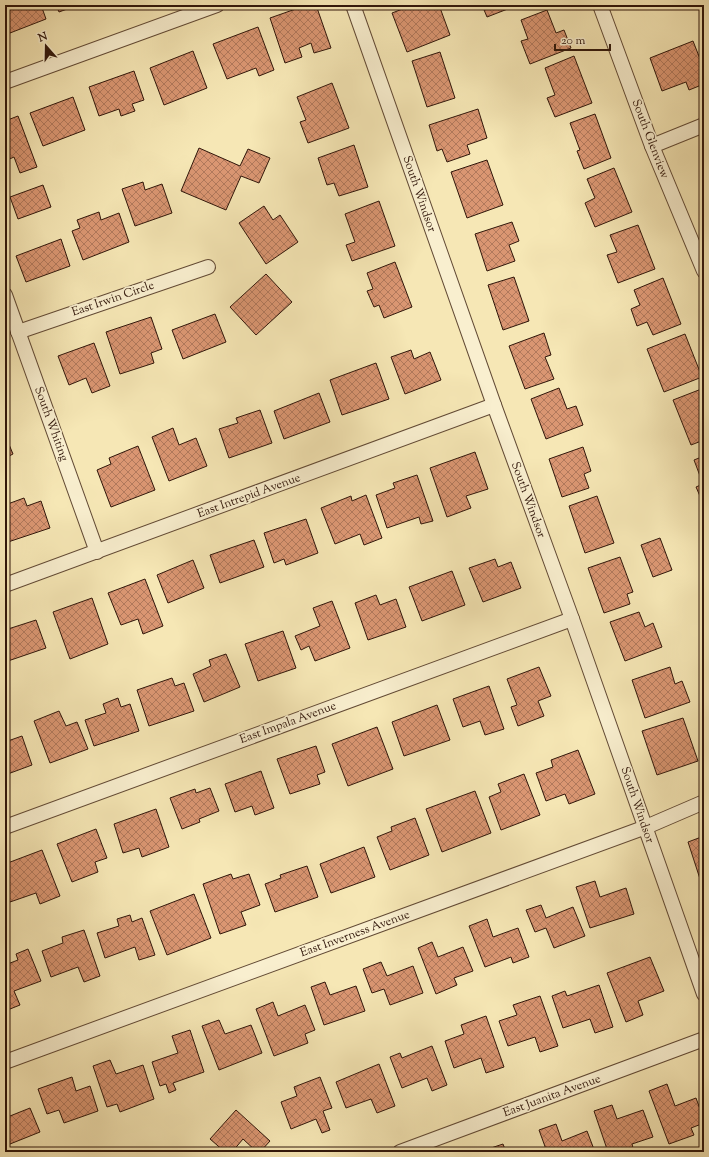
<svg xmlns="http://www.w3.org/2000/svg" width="709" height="1157" viewBox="0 0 709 1157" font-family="'Sorts Mill Goudy',serif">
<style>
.building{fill:url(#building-cross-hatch);stroke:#30160a}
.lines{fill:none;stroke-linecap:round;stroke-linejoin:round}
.minor-casing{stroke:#624a35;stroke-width:16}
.minor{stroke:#f9efcf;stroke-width:14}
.labels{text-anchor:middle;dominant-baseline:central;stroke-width:3.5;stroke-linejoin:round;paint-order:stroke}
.street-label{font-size:12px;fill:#30160a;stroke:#f9efcf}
</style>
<defs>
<pattern id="building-cross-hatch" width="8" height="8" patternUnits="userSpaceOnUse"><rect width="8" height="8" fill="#da9672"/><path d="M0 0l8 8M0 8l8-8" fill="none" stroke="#b1795c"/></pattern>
</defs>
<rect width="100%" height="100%" fill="#f6e7b5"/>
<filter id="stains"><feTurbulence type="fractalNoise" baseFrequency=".005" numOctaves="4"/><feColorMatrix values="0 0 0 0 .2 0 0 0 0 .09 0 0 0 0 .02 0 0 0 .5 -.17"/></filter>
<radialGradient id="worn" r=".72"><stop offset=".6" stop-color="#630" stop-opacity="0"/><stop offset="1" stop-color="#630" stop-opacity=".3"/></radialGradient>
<g class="building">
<path d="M5 5H41L46 19 10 33 5 19Z"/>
<path d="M56 5H78L59 12Z"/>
<path d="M307 5H316L331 48 314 53 311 43 299 48 302 57 285 63 270 18Z"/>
<path d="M413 5H439L450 35 407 52 392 13Z"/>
<path d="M482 5H518L487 17Z"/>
<path d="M547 10 556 33 564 30 571 48 530 64 521 41 528 39 521 20Z"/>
<path d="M258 27 274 70 259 76 256 68 227 79 213 44Z"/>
<path d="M693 41 704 69V84L689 90 686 82 662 91 650 58Z"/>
<path d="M193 51 207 88 164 105 150 68Z"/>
<path d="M440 52 455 98 427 107 412 61Z"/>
<path d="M574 56 592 103 555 117 547 98 555 95 545 68Z"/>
<path d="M134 71 144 100 132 104 135 111 121 116 119 109 99 116 89 87Z"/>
<path d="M332 83 349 128 308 143 300 122 306 120 297 97Z"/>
<path d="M73 97 85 130 43 146 30 113Z"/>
<path d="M478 109 487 138 467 145 470 154 447 162 442 149 437 151 429 125Z"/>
<path d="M595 114 611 158 584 169 577 151 580 150 570 123Z"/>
<path d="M18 116 37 167 20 173 14 157 5 161V121Z"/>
<path d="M354 145 368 187 339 196 334 183 327 185 318 158Z"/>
<path d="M199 148 240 166 248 149 270 158 259 183 241 176 226 210 181 191Z"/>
<path d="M704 157V167L700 158Z"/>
<path d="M487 160 503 205 467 218 451 172Z"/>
<path d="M614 168 632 212 595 227 585 203 595 198 587 179Z"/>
<path d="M143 182 145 190 162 184 172 213 135 226 122 189Z"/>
<path d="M43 185 51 207 18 219 10 197Z"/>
<path d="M379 201 395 246 352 261 346 245 355 242 345 214Z"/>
<path d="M264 206 273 220 280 215 298 242 266 264 239 223Z"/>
<path d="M99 212 101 220 119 213 129 242 83 260 72 231 80 228 77 220Z"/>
<path d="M512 222 519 241 509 245 515 261 487 271 475 234Z"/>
<path d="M638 225 655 269 618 283 607 255 617 252 610 235Z"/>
<path d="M61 239 70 266 26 282 16 256Z"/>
<path d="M395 262 412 307 384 318 379 305 374 307 367 291 373 289 367 273Z"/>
<path d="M266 274 292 302 256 335 230 307Z"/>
<path d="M514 277 529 321 503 330 488 285Z"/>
<path d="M663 278 681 324 653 335 647 322 637 326 631 309 640 305 634 290Z"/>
<path d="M215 314 226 342 183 359 172 330Z"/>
<path d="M151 317 162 349 151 353 154 363 120 374 106 332Z"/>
<path d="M544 333 551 355 545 357 554 379 525 389 509 346Z"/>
<path d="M685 334 702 377 664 392 647 349Z"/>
<path d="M94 343 110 386 92 393 86 378 69 385 58 356Z"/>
<path d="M411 350 414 359 430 352 441 380 405 394 391 357Z"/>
<path d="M376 363 389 399 342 415 330 380Z"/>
<path d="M559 388 567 409 576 406 583 425 546 439 531 399Z"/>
<path d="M704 388V440L691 445 673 400Z"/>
<path d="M319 393 330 422 284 439 274 411Z"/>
<path d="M260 410 272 443 229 458 219 429 238 423 236 418Z"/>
<path d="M173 428 179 445 196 438 207 466 169 481 152 437Z"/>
<path d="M5 435 13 454 5 458Z"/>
<path d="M138 446 155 490 111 507 97 470 111 464 109 458Z"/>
<path d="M583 447 591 471 584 474 589 488 562 497 549 459Z"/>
<path d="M475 452 488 489 466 496 471 508 447 517 430 468Z"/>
<path d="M704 456V503H703L696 487 703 484 694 460Z"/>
<path d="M417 475 433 521 421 524 419 517 387 528 376 495 395 488 393 483Z"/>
<path d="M366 495 382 538 364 545 360 534 335 544 321 508 351 496 352 501Z"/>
<path d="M597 496 614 543 585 553 569 506Z"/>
<path d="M24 498 27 506 41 501 50 528 5 543V505Z"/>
<path d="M306 519 318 553 286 565 284 559 274 563 264 533Z"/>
<path d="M660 538 672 570 653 577 641 545Z"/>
<path d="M254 540 264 567 220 583 210 555Z"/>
<path d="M620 557 633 592 627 594 630 604 604 613 588 568Z"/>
<path d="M495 559 498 567 511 562 521 588 483 602 469 568Z"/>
<path d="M193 560 204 588 168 603 157 575Z"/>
<path d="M452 571 465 605 422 621 409 587Z"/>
<path d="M145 579 163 626 143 634 138 619 121 625 108 593Z"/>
<path d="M376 595 380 605 396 599 406 627 368 640 355 603Z"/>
<path d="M92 598 108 644 70 659 53 612Z"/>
<path d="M332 601 350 648 315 661 309 646 301 650 295 636 320 626 313 608Z"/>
<path d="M639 612 645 627 653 623 662 647 625 661 610 622Z"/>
<path d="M36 620 46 648 5 662V630Z"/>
<path d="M283 631 296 668 258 681 245 644Z"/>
<path d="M226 654 240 687 204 702 193 674 211 666 209 660Z"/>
<path d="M539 667 551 696 538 701 544 716 518 726 511 707 517 705 507 679Z"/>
<path d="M670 667 675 684 682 681 690 702 645 718 632 680Z"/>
<path d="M172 678 175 686 184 683 194 711 149 726 137 690Z"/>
<path d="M489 686 504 729 485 735 480 721 463 727 453 699Z"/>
<path d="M118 698 121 707 130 704 139 731 94 746 85 720 106 713 103 704Z"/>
<path d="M437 705 450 740 404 756 392 722Z"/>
<path d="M59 711 66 726 77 722 88 749 50 763 34 721Z"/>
<path d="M683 718 698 761 657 775 642 731Z"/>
<path d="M377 727 393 769 348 786 332 744Z"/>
<path d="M22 736 32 765 5 775V742Z"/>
<path d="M316 746 325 772 317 775 320 784 290 794 277 759Z"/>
<path d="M578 750 595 794 569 804 565 794 546 801 536 773 553 767 551 760Z"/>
<path d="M261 771 274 808 255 815 252 806 235 812 225 784Z"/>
<path d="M524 774 540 815 501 830 489 797 501 792 498 784Z"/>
<path d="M210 788 219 811 199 819 200 822 182 829 170 798 195 789 196 793Z"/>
<path d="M475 791 491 833 442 852 426 809Z"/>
<path d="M156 809 169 847 142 857 139 848 123 853 114 824Z"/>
<path d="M415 818 429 855 390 870 377 837 392 831 391 827Z"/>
<path d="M96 829 107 858 95 862 98 872 72 882 57 844Z"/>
<path d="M704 836V881L701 882 688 842Z"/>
<path d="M364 847 375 877 331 893 320 864Z"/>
<path d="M42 850 60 896 40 904 36 893 10 902 5 888V864Z"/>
<path d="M307 866 318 897 275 912 265 884 281 878 280 875Z"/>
<path d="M231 874 233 879 249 874 260 905 241 912 246 925 220 934 203 884Z"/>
<path d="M595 881 600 897 626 888 634 914 590 928 576 887Z"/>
<path d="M194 894 211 938 167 955 150 911Z"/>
<path d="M541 905 546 918 573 907 585 936 554 948 546 928 535 932 526 910Z"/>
<path d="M130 915 132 922 142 918 155 955 139 960 135 947 105 958 97 933 119 926 117 919Z"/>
<path d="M487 919 493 937 518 928 529 957 513 963 511 957 485 967 469 926Z"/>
<path d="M84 930 100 976 84 982 78 967 51 977 42 951 63 943 62 937Z"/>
<path d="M432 942 438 957 463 947 473 971 454 978 457 985 436 994 418 948Z"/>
<path d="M28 949 41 981 14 991 20 1005 5 1011V965L18 960 16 954Z"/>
<path d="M650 957 664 991 638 1001 643 1015 626 1022 607 973Z"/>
<path d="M381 962 387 976 413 966 423 993 390 1005 384 989 372 993 363 969Z"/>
<path d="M325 982 330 995 356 986 365 1011 324 1025 311 987Z"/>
<path d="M599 985 613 1027 595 1033 590 1019 563 1028 552 996 565 991 567 996Z"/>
<path d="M540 996 558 1046 540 1052 535 1037 508 1046 499 1021 517 1015 513 1005Z"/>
<path d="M273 1002 278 1016 305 1005 315 1030 305 1034 308 1043 274 1056 256 1009Z"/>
<path d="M486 1016 504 1067 486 1073 481 1058 454 1068 445 1041 464 1034 461 1025Z"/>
<path d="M219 1020 225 1034 251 1025 262 1053 219 1070 202 1026Z"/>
<path d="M190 1030 204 1072 173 1083 176 1090 169 1093 166 1084 160 1086 152 1062 178 1053 172 1036Z"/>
<path d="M432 1046 447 1085 432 1091 427 1078 402 1088 390 1057 400 1053 402 1058Z"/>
<path d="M110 1060 116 1074 143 1065 154 1099 120 1112 117 1104 107 1107 93 1066Z"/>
<path d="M379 1064 395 1106 377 1113 371 1099 346 1108 336 1082Z"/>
<path d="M72 1077 76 1091 90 1086 98 1111 64 1123 59 1110 47 1114 38 1089Z"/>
<path d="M320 1077 332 1108 323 1111 330 1130 322 1133 316 1119 291 1129 281 1102 297 1096 294 1087Z"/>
<path d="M667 1084 675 1106 696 1098 704 1120V1123L691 1128 694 1135 669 1144 649 1091Z"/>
<path d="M612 1105 617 1119 643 1110 653 1137 632 1144 634 1152H608L594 1111Z"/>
<path d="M30 1108 40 1132 5 1146V1118Z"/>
<path d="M236 1110 270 1141 260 1152H257L243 1139 232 1152H225L210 1139Z"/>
<path d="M556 1124 562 1141 587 1131 595 1152H547L539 1130Z"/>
<path d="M503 1144 506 1152H485V1150Z"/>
</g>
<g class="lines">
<g class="minor-casing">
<g id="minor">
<path d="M353 5 494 405 572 619 704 994"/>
<path d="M600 5 652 146 704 271"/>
<path d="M5 82 217 5"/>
<path d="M652 146 704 125"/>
<path d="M5 295 97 552"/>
<path d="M18 332 208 267"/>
<path d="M5 585 494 405"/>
<path d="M5 827 572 619"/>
<path d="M5 1062 646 827 704 802"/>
<path d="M400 1152 704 1039"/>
</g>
</g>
<use href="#minor" class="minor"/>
</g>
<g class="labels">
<g class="street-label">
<text transform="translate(650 139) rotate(69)">South Glenview</text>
<text transform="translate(419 194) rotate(71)">South Windsor</text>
<text transform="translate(113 299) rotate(-19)">East Irwin Circle</text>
<text transform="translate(51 424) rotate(70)">South Whiting</text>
<text transform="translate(249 496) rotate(-20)">East Intrepid Avenue</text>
<text transform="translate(528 500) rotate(70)">South Windsor</text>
<text transform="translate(288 723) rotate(-20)">East Impala Avenue</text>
<text transform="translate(637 805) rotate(71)">South Windsor</text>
<text transform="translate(355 934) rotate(-20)">East Inverness Avenue</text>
<text transform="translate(552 1096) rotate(-20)">East Juanita Avenue</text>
</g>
</g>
<rect width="709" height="1157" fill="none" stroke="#f6e7b5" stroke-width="20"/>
<rect x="6" y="6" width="697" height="1145" fill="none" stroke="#30160a" stroke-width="2"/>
<rect x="10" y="10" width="689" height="1137" fill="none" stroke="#30160a"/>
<g transform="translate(46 46) rotate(340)" stroke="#f9efcf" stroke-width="3" paint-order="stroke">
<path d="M0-3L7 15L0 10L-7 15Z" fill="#30160a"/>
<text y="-6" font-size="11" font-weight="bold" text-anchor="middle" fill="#30160a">N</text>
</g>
<path d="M555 44v6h55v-6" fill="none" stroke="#30160a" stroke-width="2"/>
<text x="561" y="44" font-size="12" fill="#30160a" stroke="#f9efcf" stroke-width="3" paint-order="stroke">20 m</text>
<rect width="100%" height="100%" filter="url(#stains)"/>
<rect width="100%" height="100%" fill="url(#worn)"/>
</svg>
